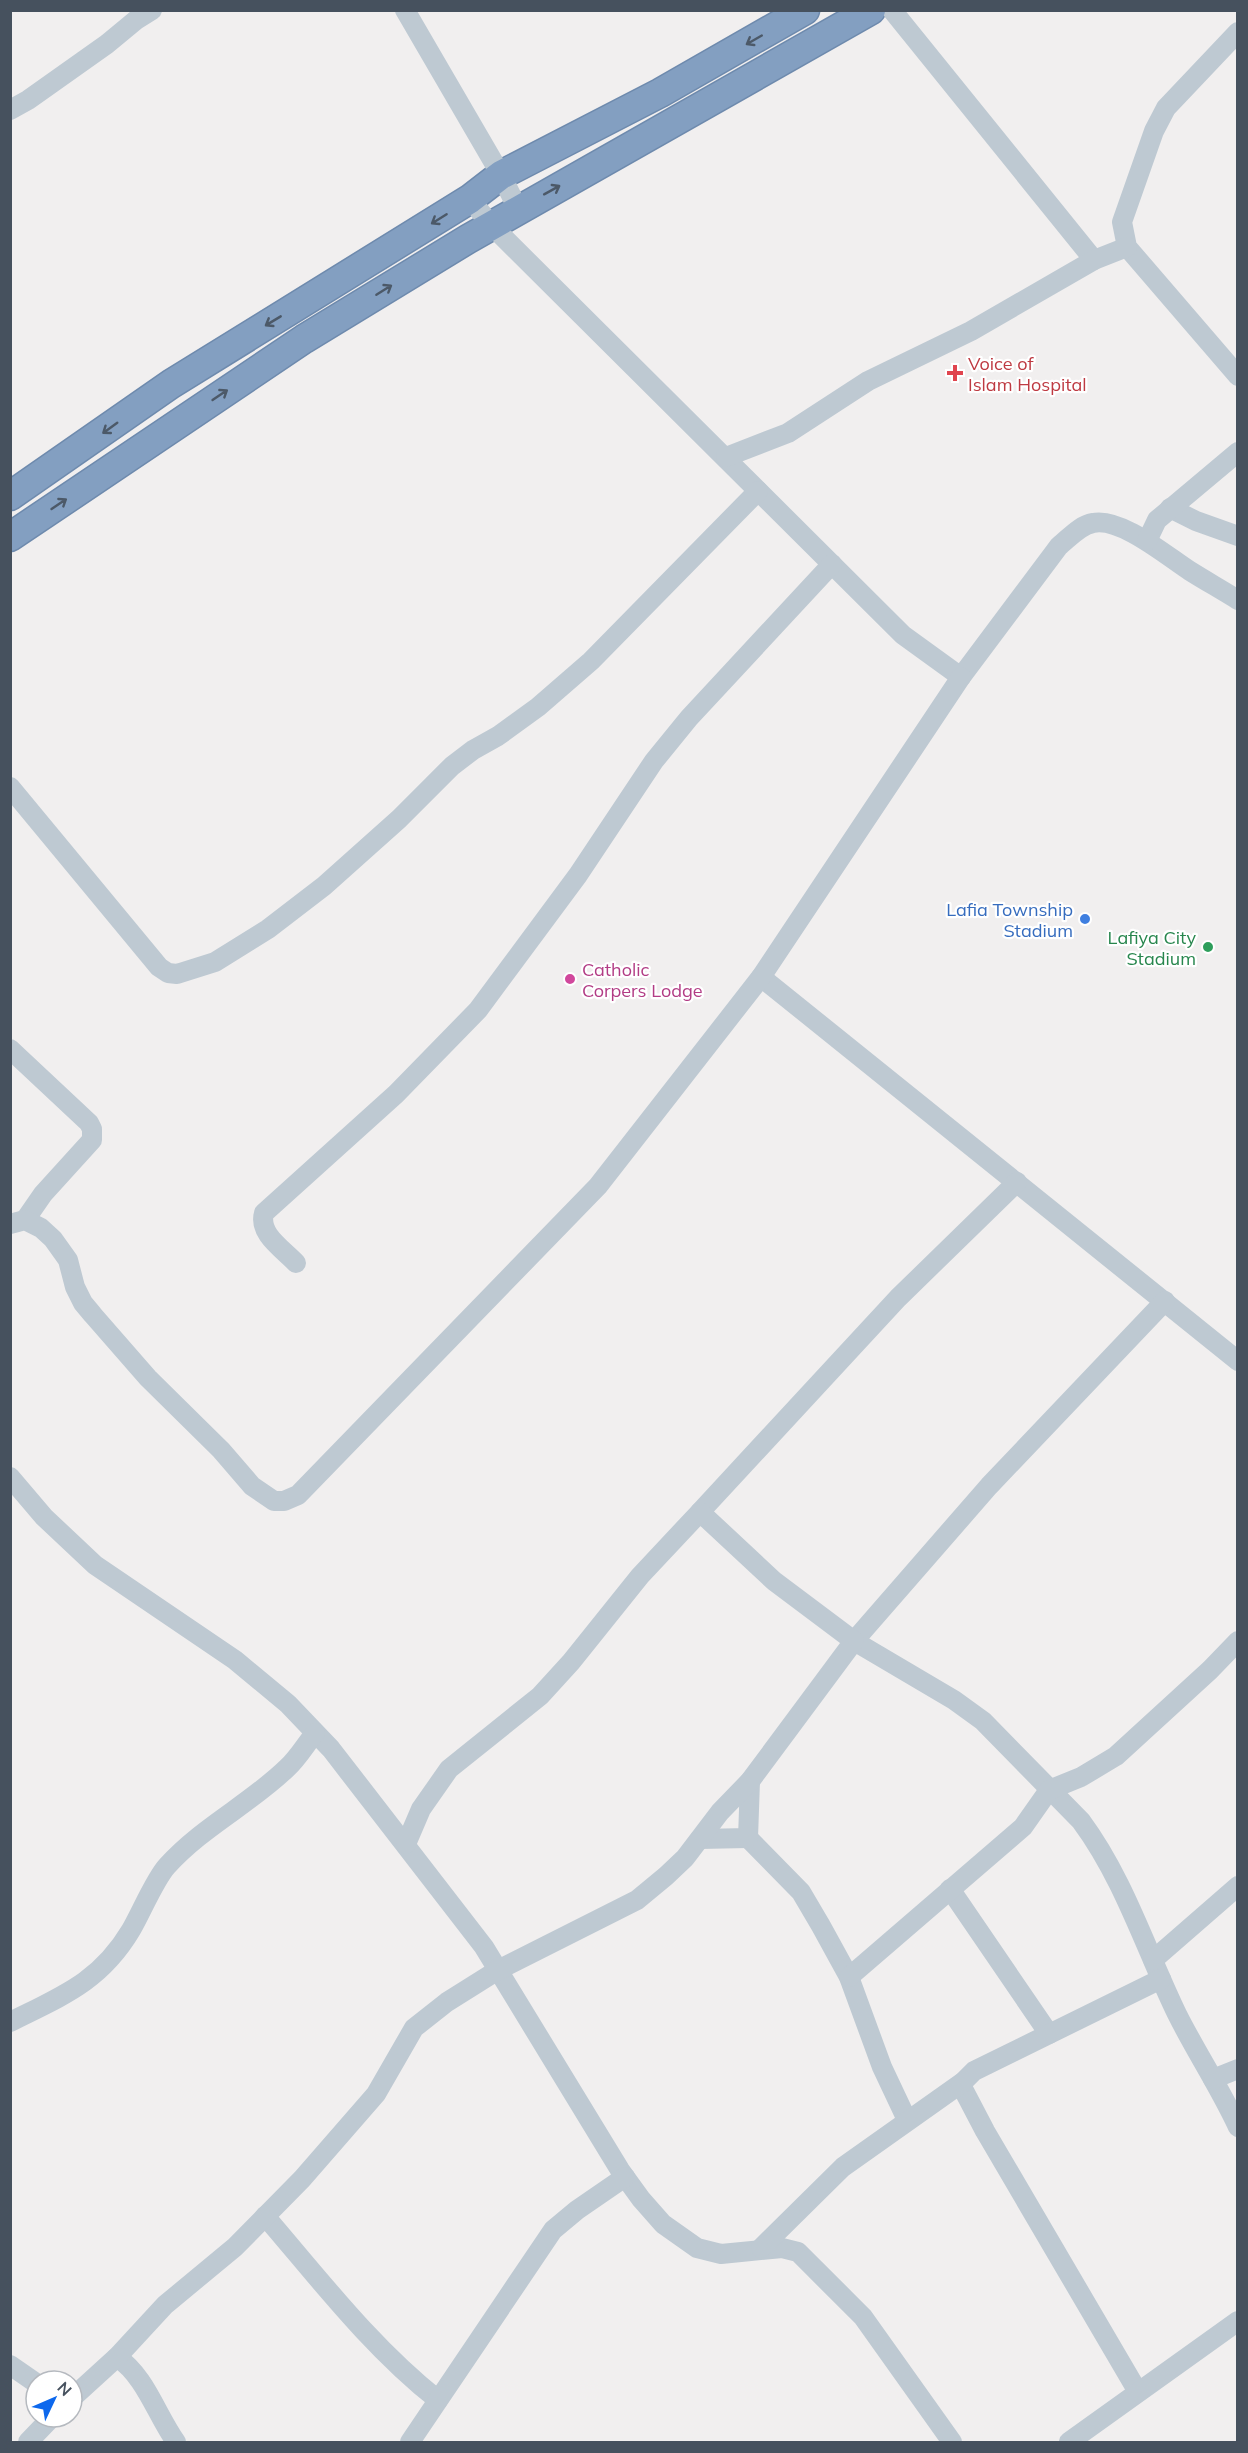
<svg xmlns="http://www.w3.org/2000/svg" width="1248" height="2453" viewBox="0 0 1248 2453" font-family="Mulish,sans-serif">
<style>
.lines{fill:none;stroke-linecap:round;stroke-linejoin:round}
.highway-casing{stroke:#6e8aad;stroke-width:31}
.minor{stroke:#bec9d2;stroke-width:20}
.highway{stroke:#839fc1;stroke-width:28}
.oneway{stroke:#4c5968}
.health-dot{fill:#e0444e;stroke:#fff;stroke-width:2}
.shop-dot{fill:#3f7fe0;stroke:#fff;stroke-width:2}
.leisure-dot{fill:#2e9e5b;stroke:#fff;stroke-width:2}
.hotel-dot{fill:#d1479c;stroke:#fff;stroke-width:2}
.labels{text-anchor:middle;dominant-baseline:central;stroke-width:4.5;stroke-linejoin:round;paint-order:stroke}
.health-label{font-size:18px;fill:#be3a42;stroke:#fff;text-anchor:start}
.shop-label{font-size:18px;fill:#366cbe;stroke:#fff;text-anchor:end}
.leisure-label{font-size:18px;fill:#27864d;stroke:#fff;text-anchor:end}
.hotel-label{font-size:18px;fill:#b23c85;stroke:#fff;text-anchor:start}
</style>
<rect width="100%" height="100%" fill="#f1efef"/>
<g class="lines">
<g class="highway-casing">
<g id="highway">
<path d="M10 496 171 384 470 199 501 175 660 93 805 10"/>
<path d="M10 537 304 339 468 239 871 10"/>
</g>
</g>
<g class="minor">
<path d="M405 10 501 175 518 209"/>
<path d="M892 10 1094 260"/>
<path d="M1238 32 1166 108 1154 131 1122 222 1127 247 1238 376"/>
<path d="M10 110 28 100 107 44 136 20 152 10"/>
<path d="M470 199 492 226 903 635 961 677 1059 546C1069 538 1080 525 1093 523 1121 517 1168 557 1190 571 1206 581 1222 590 1238 600"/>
<path d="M726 457 788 433 868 381 971 331 1094 260 1127 247"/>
<path d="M1170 508 1196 521 1238 536"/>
<path d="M1147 541 1157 520 1238 452"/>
<path d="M10 787 159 967 168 973 177 974 215 962 268 929 324 886 399 819 452 766 473 750 498 736 538 707 591 661 758 491"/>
<path d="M761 977 1238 1361"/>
<path d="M10 1049 89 1123 92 1129V1140L43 1194 25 1220"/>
<path d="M10 1224 25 1220 41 1228 53 1239 68 1260 75 1287 83 1303 93 1315 148 1378 221 1450 252 1486 274 1501H284L298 1495 598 1186 761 977 961 677"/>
<path d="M296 1263C283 1249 258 1234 264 1213L396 1094 478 1010 578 875 654 761 689 718 832 564"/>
<path d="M1165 1301 989 1486 854 1641 954 1700 983 1721 1081 1821C1124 1879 1146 1950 1177 2014 1196 2052 1220 2088 1238 2127"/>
<path d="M10 1477 44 1517 95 1565 235 1660 288 1704 331 1749 484 1947 620 2170 641 2199 663 2224 697 2248 721 2254 782 2248 798 2252 863 2317 952 2442"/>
<path d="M700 1512 898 1298 1017 1182"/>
<path d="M748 1838 801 1892 821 1926 849 1977 882 2067 907 2120"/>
<path d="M700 1839 748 1838 750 1781"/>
<path d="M950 1889 1049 2034"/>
<path d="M1153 1960 1238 1886"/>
<path d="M849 1977 1023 1827 1049 1790 1081 1777 1116 1756 1210 1670 1238 1641"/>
<path d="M10 2022C62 1996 100 1982 131 1930 141 1913 155 1879 167 1866 202 1827 250 1804 287 1768 298 1758 306 1744 315 1733"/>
<path d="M1213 2079 1238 2069"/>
<path d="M963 2082 962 2087 985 2131 1138 2392"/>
<path d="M265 2216C320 2280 372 2348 438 2400"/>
<path d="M761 2248 843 2167 963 2082 974 2071 1161 1979"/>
<path d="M117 2357C146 2377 156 2414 176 2442"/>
<path d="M10 2365 36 2383"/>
<path d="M72 2398 117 2357 165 2305 235 2247 302 2179 376 2094 414 2028 447 2002 498 1970 637 1900 666 1876 685 1858 720 1812 750 1781 854 1641 774 1581 700 1512 640 1576 571 1662 540 1696 449 1769 421 1809 406 1844"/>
<path d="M28 2442 52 2417"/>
<path d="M410 2442 553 2230 577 2210 625 2177"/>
<path d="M1069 2442 1238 2321"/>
</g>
<use href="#highway" class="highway"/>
</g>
<defs><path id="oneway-shaft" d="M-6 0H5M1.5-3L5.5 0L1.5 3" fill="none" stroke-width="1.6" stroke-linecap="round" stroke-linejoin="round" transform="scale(1.5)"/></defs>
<g class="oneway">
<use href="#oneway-shaft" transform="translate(754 40) rotate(150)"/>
<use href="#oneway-shaft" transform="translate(552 190) rotate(-29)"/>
<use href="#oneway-shaft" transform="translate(439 219) rotate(148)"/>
<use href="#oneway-shaft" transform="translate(384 290) rotate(-32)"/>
<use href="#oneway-shaft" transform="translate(273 321) rotate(149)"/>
<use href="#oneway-shaft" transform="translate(220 395) rotate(-34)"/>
<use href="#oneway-shaft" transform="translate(110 428) rotate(144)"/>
<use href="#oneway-shaft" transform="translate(59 504) rotate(-34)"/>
</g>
<path class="health-dot" d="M952 364h6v6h6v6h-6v6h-6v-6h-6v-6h6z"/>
<circle class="shop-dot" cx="1085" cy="919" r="6"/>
<circle class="leisure-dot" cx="1208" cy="947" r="6"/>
<circle class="hotel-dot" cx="570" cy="979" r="6"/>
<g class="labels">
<g class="health-label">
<text x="968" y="363">Voice of<tspan x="968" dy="21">Islam Hospital</tspan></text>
</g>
<g class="shop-label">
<text x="1073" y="909">Lafia Township<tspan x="1073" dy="21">Stadium</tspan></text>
</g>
<g class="leisure-label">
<text x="1196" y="937">Lafiya City<tspan x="1196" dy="21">Stadium</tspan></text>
</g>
<g class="hotel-label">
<text x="582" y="969">Catholic<tspan x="582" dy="21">Corpers Lodge</tspan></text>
</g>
</g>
<rect width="1248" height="2453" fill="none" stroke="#46515e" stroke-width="24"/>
<g transform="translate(54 2399) rotate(46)"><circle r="28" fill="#ffffff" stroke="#b5b9bf" stroke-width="1.5"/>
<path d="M0-4.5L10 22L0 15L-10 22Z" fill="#0d68ed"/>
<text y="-9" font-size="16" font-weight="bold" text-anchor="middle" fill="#46515e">N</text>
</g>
</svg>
